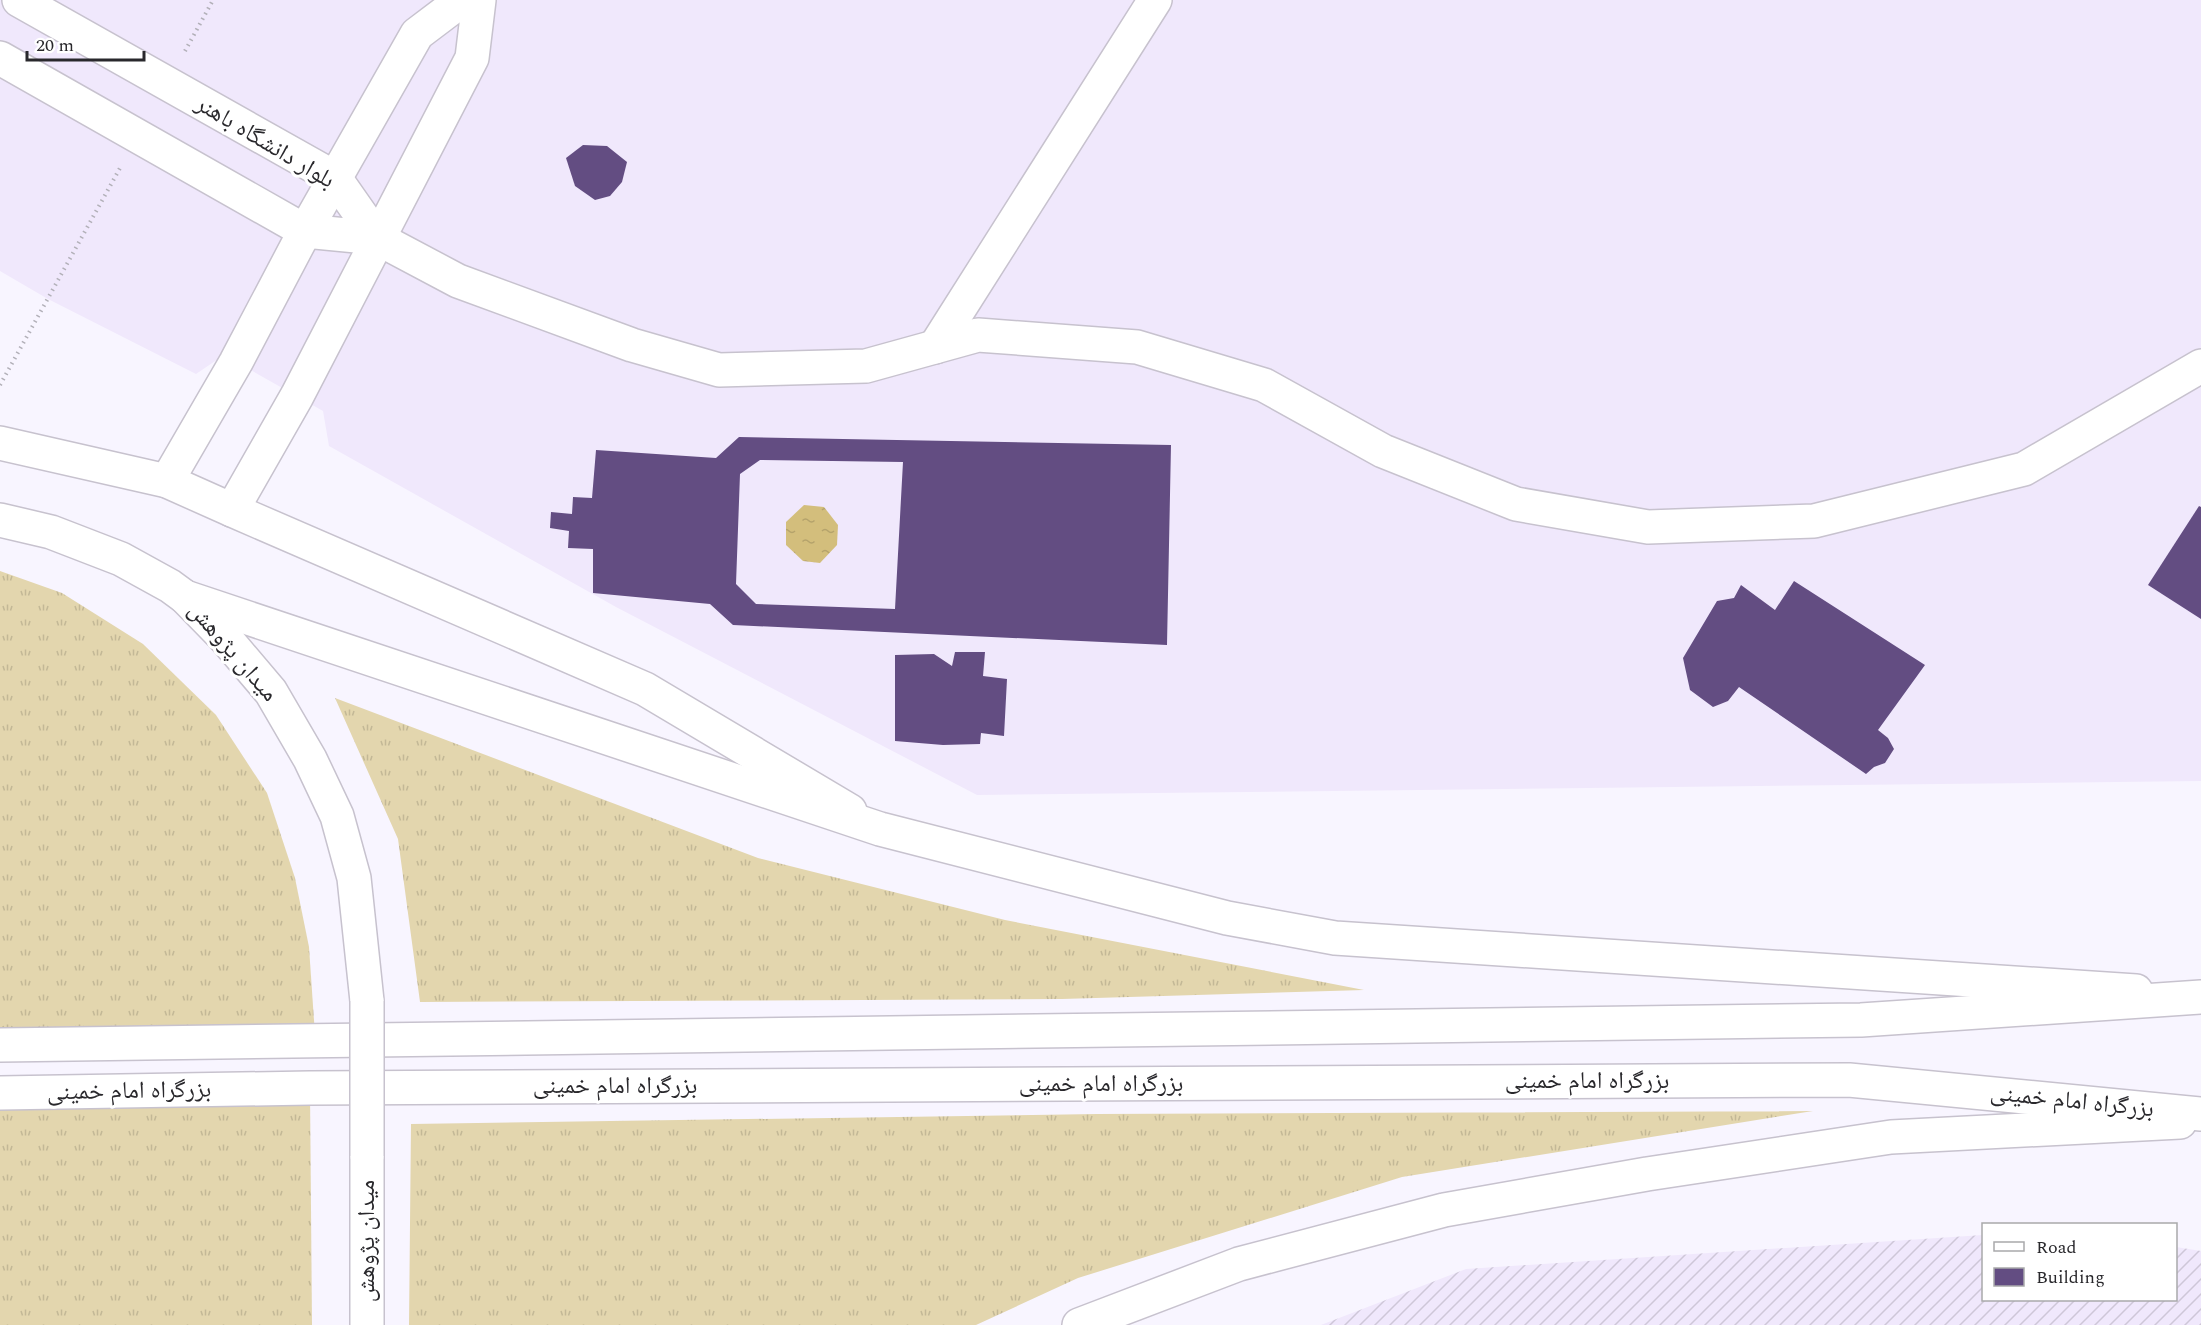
<svg xmlns="http://www.w3.org/2000/svg" width="2201" height="1325" viewBox="0 0 2201 1325" font-family="Spectral,'Noto Naskh Arabic',serif">
<style>
.built{fill:#f0e8fc}
.industrial{fill:url(#industrial-furrows)}
.grass{fill:url(#grass-tufts)}
.water{fill:url(#water-ripples)}
.building{fill:#634d82;fill-rule:evenodd}
.lines{fill:none;stroke-linecap:round;stroke-linejoin:round}
.minor-casing{stroke:#c7c2ce;stroke-width:36}
.major-casing{stroke:#c7c2ce;stroke-width:36}
.highway-casing{stroke:#c7c2ce;stroke-width:36}
.path{stroke:#b2b0b8;stroke-width:4;stroke-dasharray:1.5 4.5;stroke-linecap:butt}
.minor{stroke:#fff;stroke-width:33}
.major{stroke:#fff;stroke-width:33}
.highway{stroke:#fff;stroke-width:33}
.major-bridge-casing{stroke:#c7c2ce;stroke-width:36;stroke-linecap:butt}
.major-bridge{stroke:#fff;stroke-width:33}
.labels{text-anchor:middle;dominant-baseline:central;stroke-width:6;stroke-linejoin:round;paint-order:stroke}
.street-label{font-size:24px;fill:#29282c;stroke:#fff}
</style>
<defs>
<pattern id="industrial-furrows" width="10" height="10" patternUnits="userSpaceOnUse" patternTransform="scale(1.5)"><rect width="10" height="10" fill="#f0e8fc"/><path d="M-1 1l2-2M0 10L10 0M9 11l2-2" fill="none" stroke="#cec7d8"/></pattern>
<pattern id="grass-tufts" width="24" height="20" patternUnits="userSpaceOnUse" patternTransform="scale(1.5)"><rect width="24" height="20" fill="#e3d6ae"/><path d="M3 7l-1-3M5 7V3M7 7l1-3M15 17l-1-3M17 17v-4M19 17l1-3" fill="none" stroke="#c3b896"/></pattern>
<pattern id="water-ripples" width="26" height="14" patternUnits="userSpaceOnUse" patternTransform="scale(1.5)"><rect width="26" height="14" fill="#d3be7c"/><path d="M2 4q2-2 4 0t4 0M15 11q2-2 4 0t4 0" fill="none" stroke="#b5a36b"/></pattern>
</defs>
<rect width="100%" height="100%" fill="#f8f5ff"/>
<path class="built" d="M0 0H2201V781L977 795 616 607 329 446 323 411 224 355 196 374 48 299 0 271Z"/>
<path class="industrial" d="M1983 1235 1984 1300H2176V1247L2201 1251V1325H1321L1466 1269Z"/>
<g class="grass">
<path d="M0 571 62 593 143 644 216 715 267 793 295 878 309 947 315 1035 0 1041Z"/>
<path d="M335 698 758 858 1005 920 1364 990 1062 999 420 1002 398 839Z"/>
<path d="M310 1091 312 1325H0V1097Z"/>
<path d="M1813 1111 1402 1177 1078 1278 976 1325H409L411 1124 1097 1114Z"/>
</g>
<path class="water" d="M804 505 824 507 838 525 837 545 820 563 803 561 786 545V522Z"/>
<g class="building">
<path d="M583 145 607 146 627 162 622 182 610 196 595 200 575 186 566 158Z"/>
<path d="M739 437 1171 445 1167 645 733 625 710 604 593 593V549L568 548 569 531 550 528 551 512 572 514 573 497 592 498 596 450 716 458ZM760 460 903 462 895 609 756 604 736 584 740 474Z"/>
<path d="M2199 506 2201 507V619L2148 585Z"/>
<path d="M1794 581 1925 665 1878 730 1888 738 1894 749 1885 763 1874 767 1866 774 1739 687 1728 701 1713 707 1690 690 1683 658 1717 601 1734 598 1741 585 1775 610Z"/>
<path d="M955 652H985L983 676 1007 679 1004 736 981 733 980 744 943 745 895 741V655L934 654 952 666Z"/>
</g>
<g class="lines">
<g class="minor-casing">
<g id="minor">
<path d="M19 0 335 178 377 238"/>
<path d="M0 58 305 231 377 238 458 281 632 345 719 370 866 366 978 335 1137 347 1264 385 1383 451 1516 504 1648 527 1814 521 2024 469 2201 366"/>
<path d="M935 347 1155 0"/>
<path d="M0 443 167 481 232 510 645 689 850 811"/>
<path d="M167 481 236 362 305 231 417 34 462 0"/>
<path d="M232 510 297 396 472 58 479 0"/>
</g>
</g>
<g class="major-casing">
<g id="major">
<path d="M0 520 51 532 121 559 170 586 185 597 227 640 271 692 310 759 337 816 354 878 367 1001"/>
<path d="M185 597 880 829 1227 918 1335 938 2136 991"/>
<path d="M367 1325V1156"/>
<path d="M1079 1325 1239 1264 1444 1210 1647 1174 1891 1137 2180 1122"/>
</g>
</g>
<g class="highway-casing">
<g id="highway">
<path d="M0 1045 1861 1020 2201 997"/>
<path d="M0 1093 310 1088 1849 1080 2201 1114"/>
</g>
</g>
<g class="path">
<path d="M185 51 213 0"/>
<path d="M0 385 120 168"/>
</g>
<use href="#minor" class="minor"/>
<use href="#major" class="major"/>
<use href="#highway" class="highway"/>
<g class="major-bridge-casing">
<path id="major-bridge" d="M367 1156V1001"/>
</g>
<use href="#major-bridge" class="major-bridge"/>
</g>
<g class="labels">
<g class="street-label">
<text transform="translate(265 142) rotate(31)">بلوار دانشگاه باهنر</text>
<text transform="translate(233 652) rotate(49)">میدان پژوهش</text>
<text x="1587" y="1081">بزرگراه امام خمینی</text>
<text x="1101" y="1084">بزرگراه امام خمینی</text>
<text x="615" y="1086">بزرگراه امام خمینی</text>
<text transform="translate(129 1091) rotate(-1)">بزرگراه امام خمینی</text>
<text transform="translate(2072 1101) rotate(6)">بزرگراه امام خمینی</text>
<text transform="translate(367 1241) rotate(-90)">میدان پژوهش</text>
</g>
</g>
<rect x="1982" y="1223" width="195" height="78" fill="#ffffff" stroke="#a9a9ab" stroke-width="1.5"/>
<rect x="1994" y="1242" width="30" height="9" fill="#ffffff" stroke="#a9a9ab" stroke-width="1.5"/>
<text x="2036" y="1253" font-size="18" fill="#29282c">Road</text>
<rect x="1994" y="1268" width="30" height="18" fill="#634d82" stroke="#a9a9ab" stroke-width="1.5"/>
<text x="2036" y="1283" font-size="18" fill="#29282c">Building</text>
<path d="M27 51v9h117v-9" fill="none" stroke="#29282c" stroke-width="3"/>
<text x="36" y="51" font-size="18" fill="#29282c" stroke="#ffffff" stroke-width="4.5" paint-order="stroke">20 m</text>
</svg>
